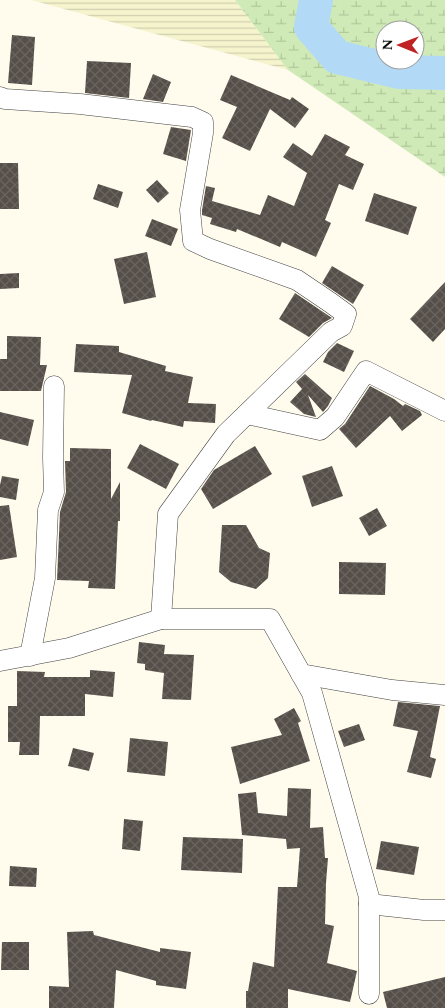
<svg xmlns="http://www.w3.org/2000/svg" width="445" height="1008" viewBox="0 0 445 1008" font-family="Spectral,serif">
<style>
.farmland{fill:url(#farmland-rules)}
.wetland{fill:url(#wetland-marsh);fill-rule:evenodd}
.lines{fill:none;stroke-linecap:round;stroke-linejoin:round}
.river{stroke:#b2daf7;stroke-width:34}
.building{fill:url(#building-cross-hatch)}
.minor-casing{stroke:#404040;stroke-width:21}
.minor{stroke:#fff;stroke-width:20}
</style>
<defs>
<pattern id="farmland-rules" width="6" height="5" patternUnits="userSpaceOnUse" patternTransform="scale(1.25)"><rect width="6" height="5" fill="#f5f4cd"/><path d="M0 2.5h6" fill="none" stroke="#d1d0af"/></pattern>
<pattern id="wetland-marsh" width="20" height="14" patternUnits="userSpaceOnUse" patternTransform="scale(1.25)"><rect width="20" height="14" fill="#cfeab7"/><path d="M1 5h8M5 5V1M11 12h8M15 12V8" fill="none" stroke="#b1c89c"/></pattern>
<pattern id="building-cross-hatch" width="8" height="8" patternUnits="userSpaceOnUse" patternTransform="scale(1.25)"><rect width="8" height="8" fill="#564f49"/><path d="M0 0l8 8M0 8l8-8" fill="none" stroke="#69645f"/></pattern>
</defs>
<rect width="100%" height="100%" fill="#fffcee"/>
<path class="farmland" d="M31 0H235L288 70Z"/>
<path class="wetland" d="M235 0H445V177L288 70ZM385 30H415V60H385Z"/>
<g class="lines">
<path class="river" d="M316 0 311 27 337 57 399 72 445 73"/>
</g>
<g class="building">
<path d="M12 35 35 37 32 85 8 83Z"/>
<path d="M87 61 131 63 129 98 85 93Z"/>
<path d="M153 74 171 82 163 102 143 99Z"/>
<path d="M231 75 290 100 292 97 309 109 295 128 270 109 250 151 222 138 237 107 220 100Z"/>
<path d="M171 127 191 130 186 161 163 154Z"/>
<path d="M325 134 350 147 345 155 364 164 353 190 339 184 325 220 331 223 316 257 282 242 280 247 237 229 236 232 210 224 212 218 202 215V210L206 186 215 188 212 201 260 215 268 195 294 206 307 173 283 157 293 143 312 156Z"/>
<path d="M0 163H18L19 209H0Z"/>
<path d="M157 180 169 193 158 203 146 190Z"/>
<path d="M98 184 123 192 118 208 93 199Z"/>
<path d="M374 193 417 207 408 235 365 221Z"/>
<path d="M152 219 178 229 171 246 145 236Z"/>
<path d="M147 252 156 297 124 304 114 259Z"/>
<path d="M332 266 364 285 353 304 322 283Z"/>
<path d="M19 273V288L0 289V274Z"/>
<path d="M445 282V329L433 342 410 319Z"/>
<path d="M295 293 332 318 323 323 309 337 279 319Z"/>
<path d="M7 336 41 337 40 365H47L41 391H0V359H7Z"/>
<path d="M337 343 354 351 344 372 323 362 328 352Z"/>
<path d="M76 344 119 346V352L166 366 165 371 193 377 188 403 216 404 215 423 184 421 183 427 152 420 151 421 122 413 132 375 74 372Z"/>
<path d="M305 374 332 398 328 406 323 412 308 395 316 417 304 414 290 402 302 389 296 382Z"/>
<path d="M370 386 394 399 403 406 405 404 420 411 422 415 402 431 390 416 356 448 339 429 345 424Z"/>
<path d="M0 412 34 420 28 446 0 439Z"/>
<path d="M140 444 179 464 166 489 127 468Z"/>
<path d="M255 446 272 474 213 509 201 489 214 470Z"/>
<path d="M70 448 111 449V499L120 482V521H118L115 589 88 588 89 581 57 580 60 512 66 492 65 461H70Z"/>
<path d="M332 466 343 496 312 507 302 476Z"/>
<path d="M2 476 19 479 16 500 0 497V485Z"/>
<path d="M9 505 17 557 0 560V506Z"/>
<path d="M377 508 387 526 369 536 359 518Z"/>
<path d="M222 525H246L259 548 270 553 268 578 256 589 231 582 219 572Z"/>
<path d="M339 562 386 563 385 595 339 594Z"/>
<path d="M139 642 165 645 164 654 194 655 191 700 162 699 164 673 145 670V664L137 663Z"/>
<path d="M90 670 115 672 113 697 85 694V716H40L39 755H19L20 742H8V706H17V671L45 672 44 677H90Z"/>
<path d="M398 702 440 706 430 757 436 759 431 778 407 772 418 731 393 726Z"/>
<path d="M294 708 301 721 298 723 310 761 240 784 231 747 282 735 274 719Z"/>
<path d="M359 724 365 740 344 747 338 731Z"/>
<path d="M130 738 168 742 165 776 127 772Z"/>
<path d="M73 748 94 753 89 771 68 766Z"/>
<path d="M288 788 311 789 310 828 323 827 325 858H328L326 883 325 924 334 926 327 963 357 971 350 1002 288 989V1008H246V991H248L253 962 274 967 278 887H297L300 848 287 849 286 839 242 835 238 794 256 792 258 813 287 816Z"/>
<path d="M124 819 143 821 140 851 122 849Z"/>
<path d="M183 837 243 839 242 873 181 870Z"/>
<path d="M381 841 419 847 414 875 376 869Z"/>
<path d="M10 866 37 868 36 887 9 886Z"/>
<path d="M93 931 94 935 160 952V948L191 952 186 989 156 985V981L116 970 114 1008H49V986L69 987 67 932Z"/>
<path d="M2 942H29V970H1Z"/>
<path d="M445 977V1008H387L383 992Z"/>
</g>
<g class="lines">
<g class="minor-casing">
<g id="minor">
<path d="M0 97 5 99 80 104 192 117 203 122V133L190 210 193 241 210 249 297 280 331 303 346 314 342 326 331 332 226 434 168 514 161 619"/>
<path d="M247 414 320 430 335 417 366 371 445 411"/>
<path d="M30 656 45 578 48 510 54 492 53 458 54 386"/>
<path d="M0 661 69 648 161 619H270L312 693 369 897V994"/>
<path d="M301 674 392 690 445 695"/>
<path d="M369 904 424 910H445"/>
</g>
</g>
<use href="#minor" class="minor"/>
</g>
<g transform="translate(400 45) rotate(271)"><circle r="24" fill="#ffffff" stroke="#9e9e9e"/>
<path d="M0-4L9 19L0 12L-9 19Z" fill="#c02323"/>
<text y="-8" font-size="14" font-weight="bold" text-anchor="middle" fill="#0d0d0d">N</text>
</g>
</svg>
